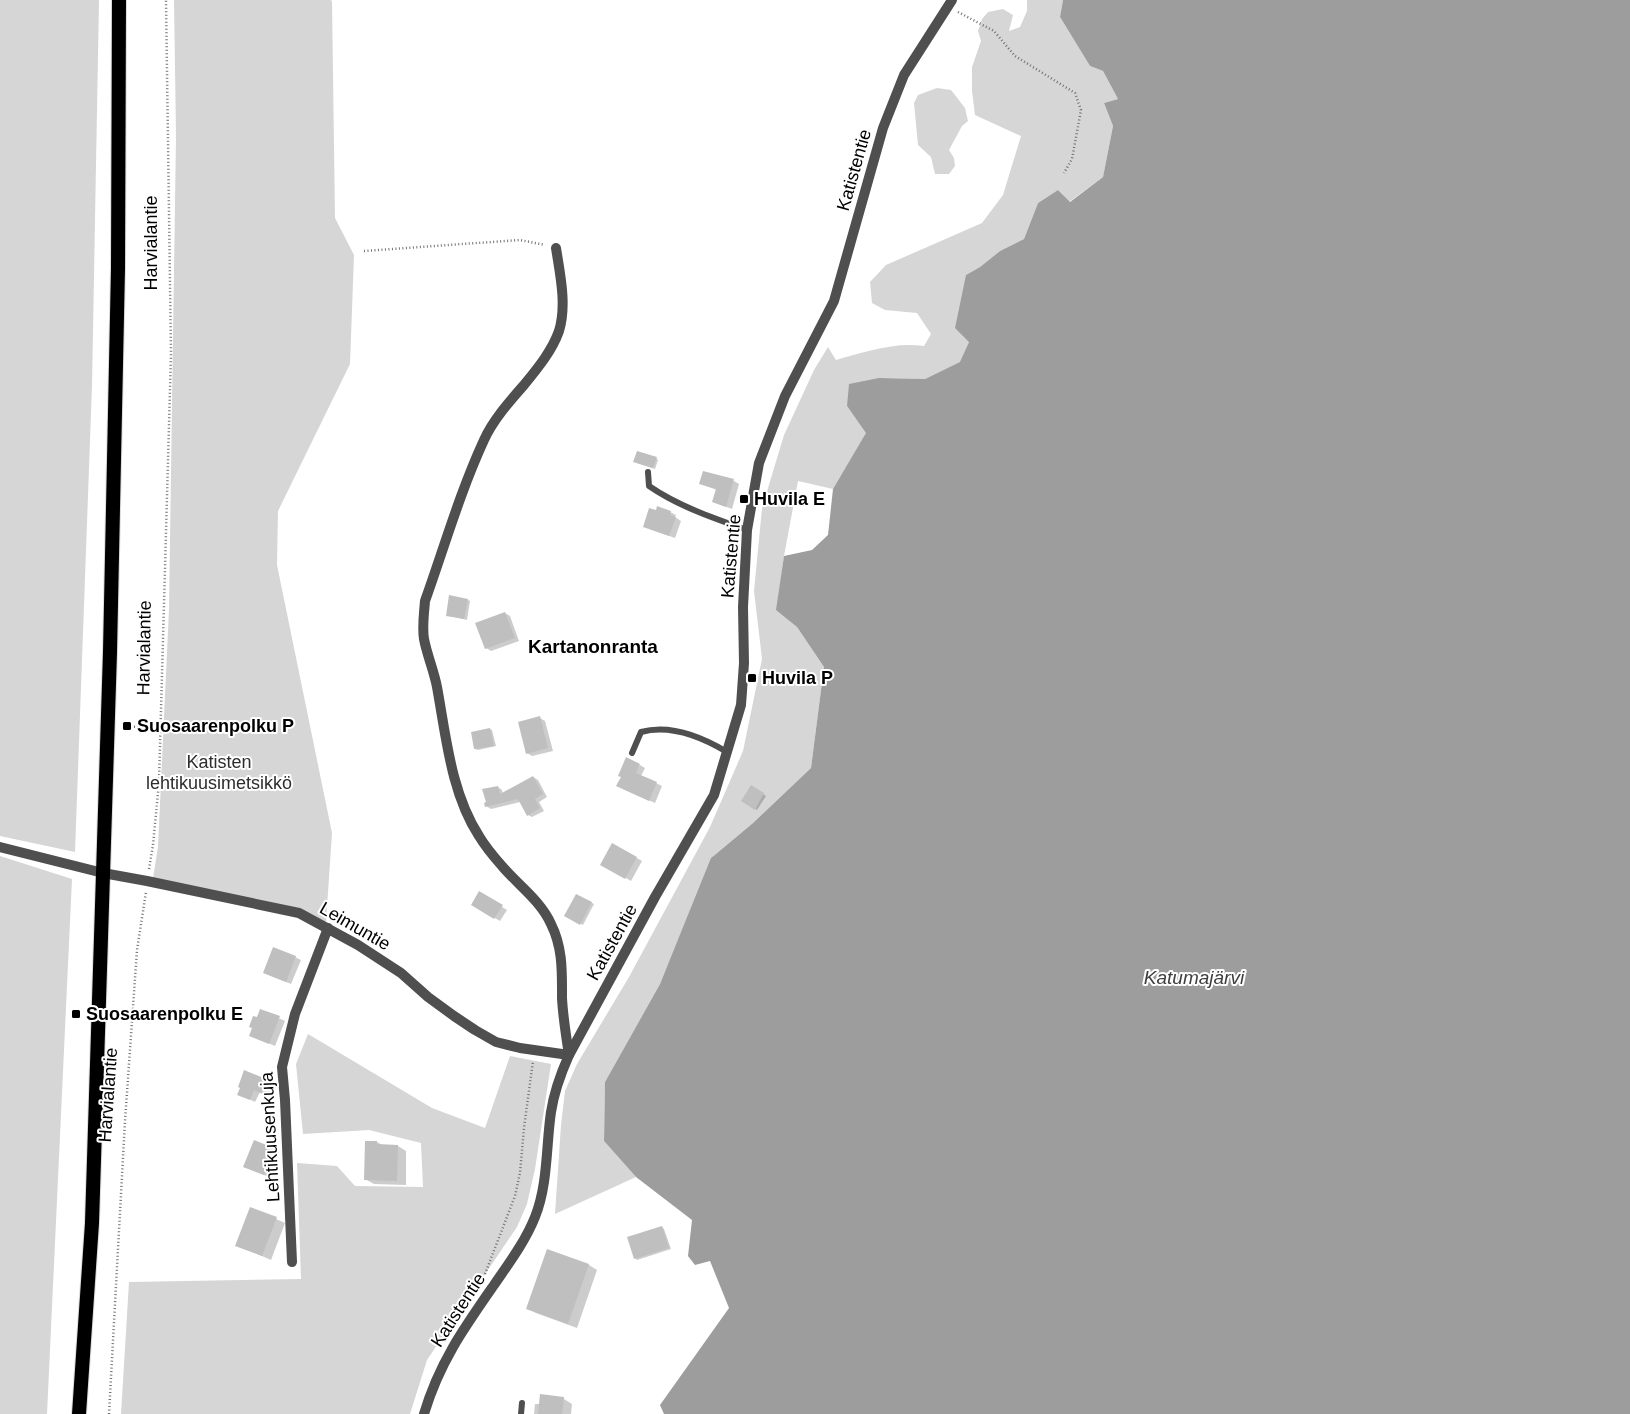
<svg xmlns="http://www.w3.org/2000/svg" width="1630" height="1414" viewBox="0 0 1630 1414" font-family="Arial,sans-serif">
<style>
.green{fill:#d6d6d6}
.water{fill:#9d9d9d}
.shadow{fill:#0003}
.building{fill:#bfbfbf}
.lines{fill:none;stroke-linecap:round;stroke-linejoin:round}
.trunk-casing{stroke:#dbdbdb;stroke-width:16}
.path{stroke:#717171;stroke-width:2.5;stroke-dasharray:1 2.5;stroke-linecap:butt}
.service{stroke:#4f4f4f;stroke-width:6}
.minor{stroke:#4f4f4f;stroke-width:10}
.trunk{stroke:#000;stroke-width:14}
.poi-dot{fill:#000;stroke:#fff;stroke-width:2}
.labels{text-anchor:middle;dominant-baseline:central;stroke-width:4;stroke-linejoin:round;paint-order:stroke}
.street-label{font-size:18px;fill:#000;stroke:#fff}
.poi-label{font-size:18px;font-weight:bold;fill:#000;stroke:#fff;text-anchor:start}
.park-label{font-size:18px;fill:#2d2d2d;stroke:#fff}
.neighbourhood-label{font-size:19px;font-weight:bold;fill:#000;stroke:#fff}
.water-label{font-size:19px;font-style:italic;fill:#3e3e3e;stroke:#fff}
</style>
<rect width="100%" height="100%" fill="#fff"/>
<g class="green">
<path d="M0 0H99L92 386 75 852 0 836Z"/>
<path d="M174 0H331L332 2 335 218 354 255 350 364 278 511 277 565 332 833 326 922 301 910 153 878 158 847 169 609 176 136Z"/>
<path d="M1027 0H1063L1060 17 1090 66 1103 71 1118 99 1104 103 1113 126 1103 177 1069 202 1058 190 1038 203 1024 239 1000 251 980 267 966 275 969 342 961 362 925 379 879 378 847 406 867 433 833 489 798 481 784 556 777 610 797 627 824 667 811 768 753 823 713 856 660 984 605 1082 604 1141 636 1177 555 1214 561 1125 565 1091 577 1064 629 977 710 827 743 751 762 659 754 591 762 508 784 435 814 370 828 347 836 360C865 352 894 342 924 346L931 334 917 313 885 310 872 303 870 282 886 265 982 223 1003 195 1021 136 975 115 972 91V67L981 41 978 31 982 19 988 12 1003 9 1013 15 1009 31 1020 27 1027 11Z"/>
<path d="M937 88 951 90 965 108 968 121 962 126 949 150 954 158 955 166 949 174H935L931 157 918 145 914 103 918 95Z"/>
<path d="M0 856 72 879 47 1414H0Z"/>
<path d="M308 1034 432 1108 485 1128 510 1056 551 1064 535 1169 527 1204 517 1227 427 1360 410 1414H121L129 1282 301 1279 297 1163 337 1166 355 1186 423 1187 421 1143 369 1130 303 1134 296 1064Z"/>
</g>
<path class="water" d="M1063 0H1630V1414H664L660 1405 729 1308 710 1261 695 1265 688 1256 692 1220 636 1177 604 1141 605 1082 660 984 711 858 753 823 811 768 824 667 797 627 776 610 784 556 812 550 828 535 833 489 866 433 847 406 849 384 879 378 925 379 960 362 969 342 955 328 966 275 980 267 1000 251 1024 239 1038 203 1058 190 1070 202 1103 177 1113 126 1104 103 1118 99 1103 71 1090 66 1060 17Z"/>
<g class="shadow">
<path d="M656 458 658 460 655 469 637 463Z"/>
<path d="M704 472 734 481 739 484 732 509 713 502 717 490 701 484Z"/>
<path d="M670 512 676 515 675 517 681 521 675 538 650 529Z"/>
<path d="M468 600 470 601 467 620 447 615Z"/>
<path d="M505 613 510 616 519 641 491 651 486 648Z"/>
<path d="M540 718 545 721 553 751 532 756 527 753Z"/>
<path d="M490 729 492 730 496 746 478 750 475 749Z"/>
<path d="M640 765 645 768 641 776 662 786 655 803 623 789Z"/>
<path d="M533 777 538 780 547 797 539 802 544 811 532 817 528 815 520 802 491 809 486 806 498 787 502 790 503 794Z"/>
<path d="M751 787 766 796 757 810 742 801Z"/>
<path d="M613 844 642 861 631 881 602 864Z"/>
<path d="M480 893 507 910 500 921 473 905Z"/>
<path d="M577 895 594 904 583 925 566 916Z"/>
<path d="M295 957 301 960 291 984 264 973Z"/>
<path d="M261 1010 285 1021 275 1046 256 1038 257 1019Z"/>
<path d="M270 1082 276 1085 271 1097 260 1092 255 1102 239 1094Z"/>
<path d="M254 1142 279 1152 269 1177 244 1167Z"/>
<path d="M366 1142H377L384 1146H398L406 1151V1185L374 1184 365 1179Z"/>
<path d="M251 1208 285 1223 271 1260 237 1245Z"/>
<path d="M662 1227 664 1229 671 1249 637 1260 635 1258Z"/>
<path d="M548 1250 589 1265 597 1270 577 1328 536 1313 527 1308Z"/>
<path d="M564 1399 572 1404 571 1414H534L535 1404H540Z"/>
</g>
<g class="building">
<path d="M637 451 657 457 653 468 633 462Z"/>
<path d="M703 471 734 479 726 507 712 502 716 489 699 484Z"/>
<path d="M657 506 671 511 670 515 676 517 669 536 643 527 649 508 656 510Z"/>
<path d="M449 595 468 599 464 619 446 616Z"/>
<path d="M505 612 515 638 485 649 475 623Z"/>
<path d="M540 716 548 748 526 754 518 722Z"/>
<path d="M490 728 494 746 474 749 471 732Z"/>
<path d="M626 757 640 764 636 773 657 782 649 801 616 786 621 777 618 776Z"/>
<path d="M533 776 543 794 535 799 540 808 527 816 518 799 485 807 484 803 486 802 482 789 498 786 500 794Z"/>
<path d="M751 785 764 793 755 810 741 801Z"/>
<path d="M612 843 637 857 625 879 600 865Z"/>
<path d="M479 891 503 905 494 919 471 905Z"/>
<path d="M576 894 592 902 580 925 564 916Z"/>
<path d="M273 947 296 956 286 982 263 973Z"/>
<path d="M260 1009 280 1016 269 1044 249 1036 252 1028 249 1027 253 1016 257 1017Z"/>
<path d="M244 1070 271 1081 265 1095 254 1090 250 1100 237 1095 240 1088 238 1087Z"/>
<path d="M254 1140 274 1148 264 1175 243 1167Z"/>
<path d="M365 1141H377V1144L398 1145 397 1181 364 1180Z"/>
<path d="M250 1207 277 1217 262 1256 235 1246Z"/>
<path d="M662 1226 669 1248 634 1259 627 1237Z"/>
<path d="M547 1249 589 1264 568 1324 526 1309Z"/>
<path d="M540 1394 564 1397 562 1414H538Z"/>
</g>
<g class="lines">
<g class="trunk-casing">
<path id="trunk" d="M79 1414 92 1223 110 652 118 268 119 0"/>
</g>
<g class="path">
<path d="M958 12 994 31 1015 56 1075 93 1081 110 1072 159 1064 173"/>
<path d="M364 251 520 240 545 245"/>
<path d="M127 726 160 729"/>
<path d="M149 869 153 845 159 782 171 354 166 0"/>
<path d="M485 1274 515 1196 520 1173 524 1128 533 1061"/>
<path d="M109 1414 125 1121 137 950 146 892"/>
</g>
<g class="service">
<path d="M648 472 649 486C678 506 713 518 747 530"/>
<path d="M632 753 641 732C670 724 702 737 727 752"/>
<path d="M521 1414 522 1403"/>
</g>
<g class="minor">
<path d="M0 847 103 873 147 881 299 913 358 945 401 973 428 997 454 1016 475 1030 496 1042 520 1048 569 1055C566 1036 563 1017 562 998 562 972 563 948 551 924 541 901 518 885 502 866 494 857 485 846 479 836 451 793 446 736 437 687 434 671 427 655 424 639 422 627 424 614 425 601 444 548 460 492 484 440 493 420 509 402 524 385 537 369 552 351 559 331 567 305 560 274 556 248"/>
<path d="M292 1262 285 1100 282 1067 295 1014 328 928"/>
<path d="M424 1414C439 1363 464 1328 494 1285 509 1263 525 1242 535 1217 548 1185 546 1146 551 1112 554 1092 561 1073 569 1055L655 897 714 795 741 705 744 663 743 607 747 530 759 463 785 396 834 301 883 128 904 75 952 0"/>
</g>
<use href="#trunk" class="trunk"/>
</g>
<g class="poi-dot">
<rect x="739" y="494" width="10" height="10" rx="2.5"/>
<rect x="747" y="673" width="10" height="10" rx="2.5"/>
<rect x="122" y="721" width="10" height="10" rx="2.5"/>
<rect x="71" y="1009" width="10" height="10" rx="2.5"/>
</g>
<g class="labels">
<g class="street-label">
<text transform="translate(854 170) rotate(-74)">Katistentie</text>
<text transform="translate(151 243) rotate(-90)">Harvialantie</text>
<text transform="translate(731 556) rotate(-85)">Katistentie</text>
<text transform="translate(144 648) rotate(-89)">Harvialantie</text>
<text transform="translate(355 926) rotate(30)">Leimuntie</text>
<text transform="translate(612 942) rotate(-61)">Katistentie</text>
<text transform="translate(108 1095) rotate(-86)">Harvialantie</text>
<text transform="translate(270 1137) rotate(-93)">Lehtikuusenkuja</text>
<text transform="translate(458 1310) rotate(-57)">Katistentie</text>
</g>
<g class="poi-label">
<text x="754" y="499">Huvila E</text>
<text x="762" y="678">Huvila P</text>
<text x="137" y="726">Suosaarenpolku P</text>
<text x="86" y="1014">Suosaarenpolku E</text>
</g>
<g class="park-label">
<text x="219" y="762">Katisten<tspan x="219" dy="21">lehtikuusimetsikkö</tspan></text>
</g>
<g class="neighbourhood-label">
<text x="593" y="646">Kartanonranta</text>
</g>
<g class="water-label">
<text x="1194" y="977">Katumajärvi</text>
</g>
</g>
</svg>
